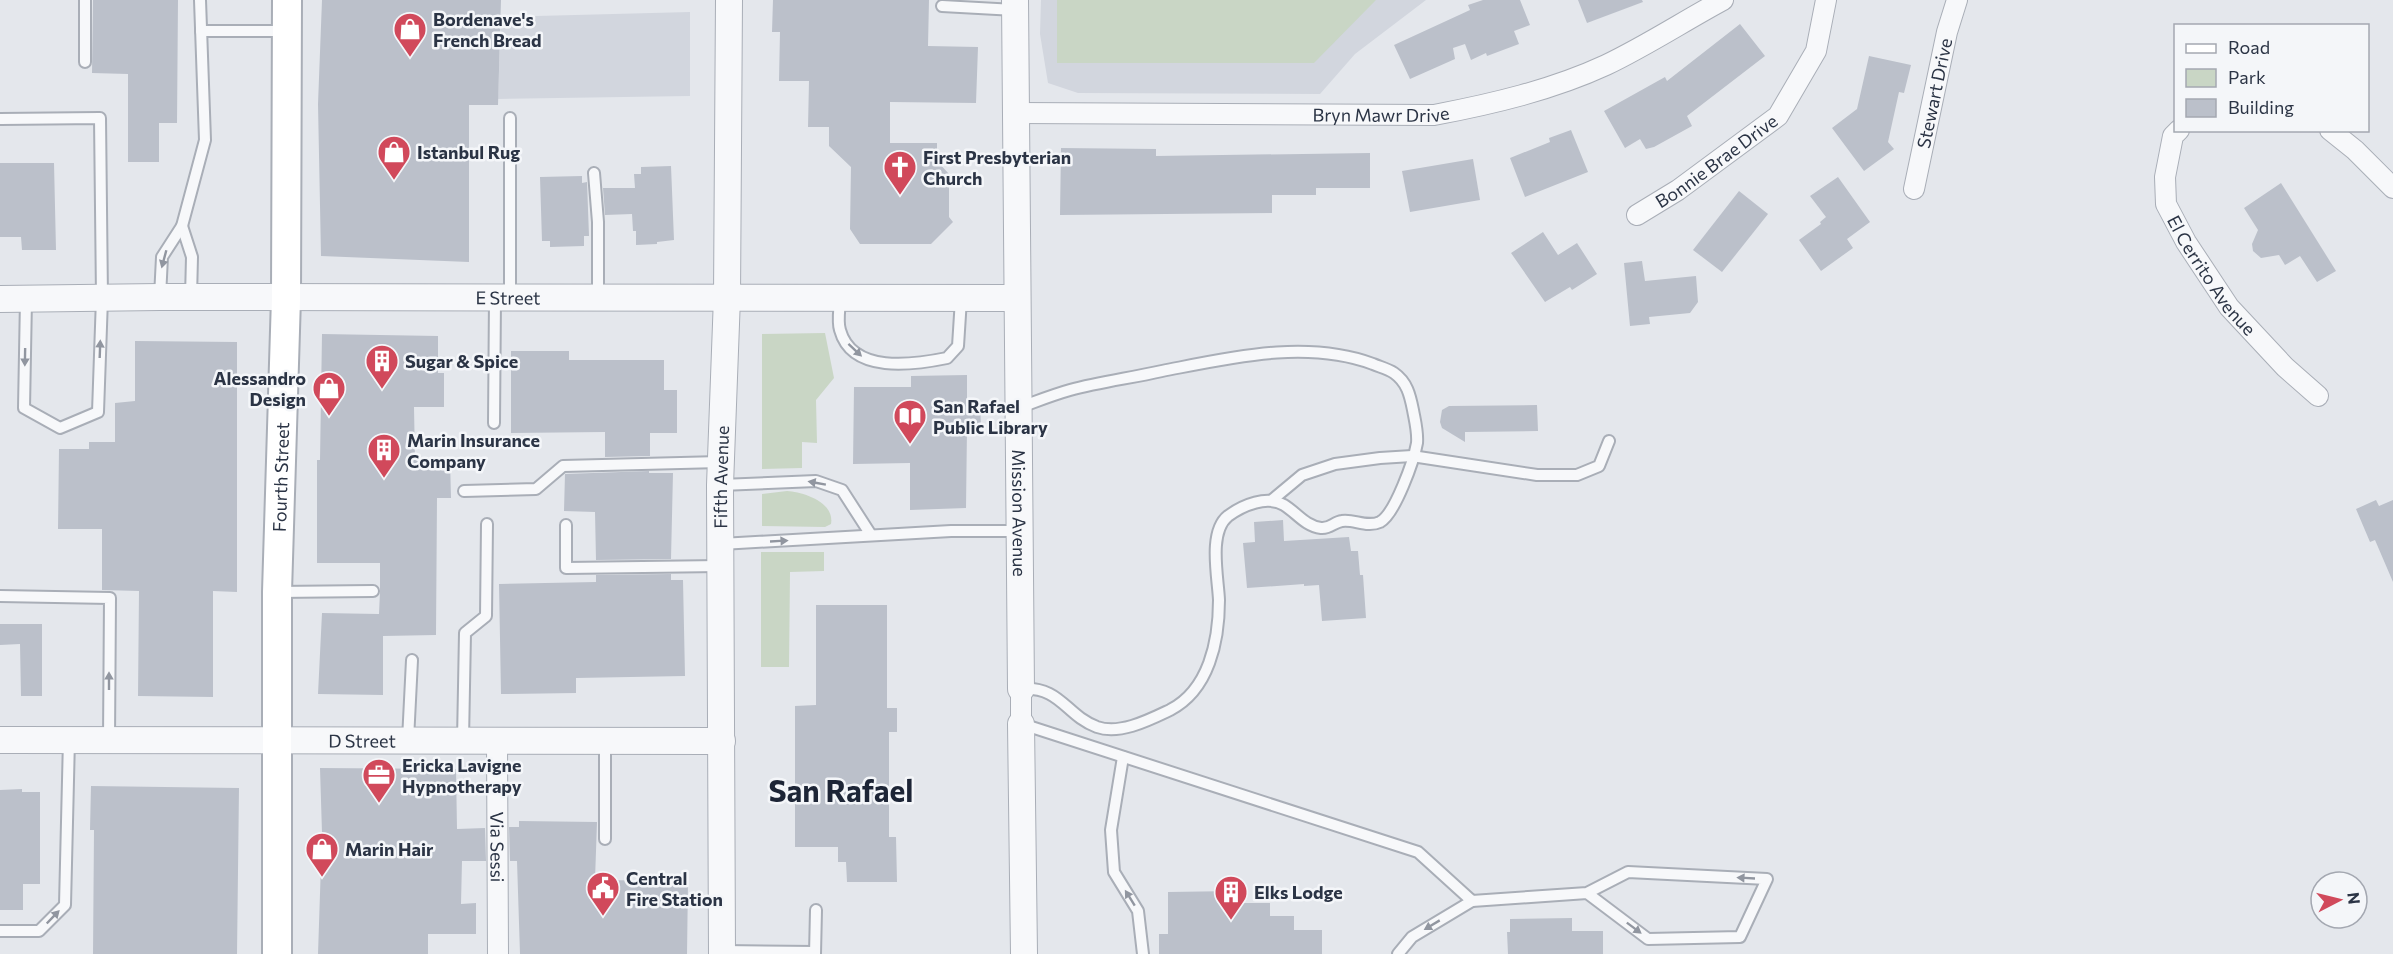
<svg xmlns="http://www.w3.org/2000/svg" width="2393" height="954" viewBox="0 0 2393 954" font-family="Commissioner,sans-serif">
<style>
.built{fill:#d2d6de}
.green{fill:#c9d6c5}
.building{fill:#bbc0ca}
.lines{fill:none;stroke-linecap:round;stroke-linejoin:round}
.service-casing{stroke:#a9aeb7;stroke-width:14}
.minor-casing{stroke:#a9aeb7;stroke-width:22}
.tertiary-casing{stroke:#a9aeb7;stroke-width:28}
.secondary-casing{stroke:#a9aeb7;stroke-width:32}
.service{stroke:#f7f8fa;stroke-width:10}
.minor{stroke:#f7f8fa;stroke-width:20}
.tertiary{stroke:#f7f8fa;stroke-width:26}
.secondary{stroke:#fff;stroke-width:28}
.oneway{fill:#9196a0}
.labels{text-anchor:middle;dominant-baseline:central;stroke-width:5;stroke-linejoin:round;paint-order:stroke}
.poi-label{font-size:18px;font-weight:bold;fill:#2b3445;stroke:#f4f6f9;text-anchor:start}
.street-label{font-size:18px;fill:#2b3445;stroke:#f4f6f9}
.town-label{font-size:30px;font-weight:bold;fill:#1d2536;stroke:#f4f6f9}
</style>
<rect width="100%" height="100%" fill="#e4e7ec"/>
<g class="built">
<path d="M1041 0H1426L1355 54 1320 94 1078 93 1048 83 1040 34Z"/>
<path d="M690 12V96L498 99 501 17Z"/>
</g>
<g class="green">
<path d="M1057 0H1376L1314 63H1057Z"/>
<path d="M825 333 834 378 816 400 817 443 802 442V468L762 469V334Z"/>
<path d="M787 491C803 492 835 502 831 524L825 527 762 526V494Z"/>
<path d="M761 552H824V571L790 572 789 667H761Z"/>
</g>
<g class="building">
<path d="M93 0H178L177 123H159V162H128V74L92 73Z"/>
<path d="M322 0H501L498 105H469V262L321 256 318 104Z"/>
<path d="M773 0H929L928 46 978 47 976 103 890 102V143H937V161L949 174V217L953 222 931 244H860L850 229 851 167 829 146V127H808L809 81H779L780 32H772Z"/>
<path d="M1483 0H1520L1530 25 1514 31 1519 44 1487 56 1486 53 1471 60 1465 44 1453 48 1455 59 1410 79 1394 45 1470 10 1468 5Z"/>
<path d="M1578 0H1642L1643 2 1587 23Z"/>
<path d="M1740 24 1765 56 1687 116 1692 126 1654 147 1646 149 1640 139 1625 148 1604 111 1665 77 1667 81Z"/>
<path d="M1869 56 1911 65 1904 93 1899 92 1888 142 1894 149 1864 171 1832 128 1857 109Z"/>
<path d="M1571 130 1588 172 1525 197 1510 158 1550 142 1549 138Z"/>
<path d="M1061 148 1156 149V156L1370 153V188H1316V195H1272V213L1060 215Z"/>
<path d="M1473 159 1480 200 1410 212 1402 171Z"/>
<path d="M0 163H54L56 250H22L21 237H0Z"/>
<path d="M671 166 674 240 657 242V244L636 245V231H633L632 214 605 215 603 188H635L634 174H641V167Z"/>
<path d="M582 176V183L587 182 589 236H584V246L550 247V241H542L540 177Z"/>
<path d="M1838 177 1870 222 1847 239 1853 248 1821 271 1799 240 1821 224 1820 222 1826 217 1810 196Z"/>
<path d="M2281 183 2336 271 2317 282 2300 256 2285 265 2279 255 2261 258 2253 251 2252 244 2258 230 2244 208Z"/>
<path d="M1739 191 1768 214 1722 272 1693 250Z"/>
<path d="M1543 232 1558 255 1577 243 1597 274 1572 290 1570 287 1545 302 1511 253Z"/>
<path d="M1642 261 1645 281 1696 276 1698 302 1690 313 1649 317 1650 324 1630 326 1624 263Z"/>
<path d="M322 334 438 336V373H444V407H414L415 460H450L451 498H437L436 635 383 636V695L318 694 322 613 379 614 380 592V563H317V460H320Z"/>
<path d="M135 341 237 342V592L213 591V697L138 696 139 591 102 590V529H58L59 449H89V442H115V403L135 401Z"/>
<path d="M511 351H569V360H664V390H677V433H650V456L605 457V432L511 433Z"/>
<path d="M967 375V403L980 402 981 428H967L966 508 910 510V463L853 464 854 387H911V376Z"/>
<path d="M1537 405 1538 431 1465 432V442L1442 428 1440 422 1442 410 1449 406Z"/>
<path d="M649 471V473H673L671 559 596 560 595 512 564 511 565 474Z"/>
<path d="M2376 500 2379 506 2393 500V582L2375 540 2370 542 2356 509Z"/>
<path d="M1283 520 1284 541 1349 537 1351 551H1358L1360 575H1363L1366 618 1322 621 1319 585 1304 586V584L1247 588 1243 543 1255 542 1254 522Z"/>
<path d="M671 574V580H683L685 676 576 678V693L501 694 499 584 596 582V575Z"/>
<path d="M816 605H887V708H897V732H889V837H896L897 882H847L846 862H838V847H795V706L816 705Z"/>
<path d="M0 624H42V696H21L20 644 0 645Z"/>
<path d="M320 768 456 769 457 829 485 828 486 861H462L461 904 476 903V934H428V954H318L322 833Z"/>
<path d="M91 786 239 788 237 954H93L94 830H90Z"/>
<path d="M22 789V792H40V884H23V910H0V790Z"/>
<path d="M519 821 597 822 595 880 688 881 687 954H520L517 861H510L509 827H519Z"/>
<path d="M1235 891V903H1270V916H1294V930H1322V954H1159V934H1168V892Z"/>
<path d="M1572 918V931H1603V954H1508L1507 932H1510V919Z"/>
</g>
<g class="lines">
<g class="service-casing">
<g id="service">
<path d="M942 6 1015 10"/>
<path d="M201 31H286"/>
<path d="M85 62V0"/>
<path d="M0 119 100 118 102 298 98 412 60 428 24 408 26 299"/>
<path d="M594 173 598 222V297"/>
<path d="M182 226 192 257 191 297"/>
<path d="M160 297 162 257 182 226 205 140 200 0"/>
<path d="M510 297V118"/>
<path d="M840 297C840 307 837 321 840 330 852 374 913 365 947 358L958 346 961 299"/>
<path d="M1018 408C1035 402 1052 395 1070 390 1100 382 1131 378 1162 371 1229 358 1306 339 1373 364 1380 367 1388 369 1394 373 1407 382 1410 395 1413 410 1415 421 1418 432 1417 443 1414 460 1395 514 1380 522 1367 528 1354 519 1342 521 1334 522 1330 529 1321 528 1305 526 1297 513 1284 505 1267 495 1243 505 1228 516 1208 532 1218 577 1219 600 1219 641 1209 690 1170 710 1149 720 1120 735 1097 727 1065 715 1061 686 1021 689"/>
<path d="M494 423 495 298"/>
<path d="M721 485 816 481 842 490 871 535"/>
<path d="M464 491 536 489 563 466 720 462"/>
<path d="M1272 500 1302 475 1335 464 1380 458 1412 456 1537 475H1577L1599 466 1609 441"/>
<path d="M566 525V568L720 566"/>
<path d="M721 544 951 531H1019"/>
<path d="M277 592 373 591"/>
<path d="M0 596 110 598 109 739"/>
<path d="M1022 724 1418 852 1472 901 1587 893 1628 872 1767 879 1740 937 1648 939 1587 893"/>
<path d="M408 740 412 660"/>
<path d="M463 740 465 633 486 616 487 524"/>
<path d="M605 740V839"/>
<path d="M1123 757 1111 830 1114 872 1138 911 1143 954"/>
<path d="M0 931H39L65 905 69 739"/>
<path d="M722 951 815 952"/>
<path d="M815 954 816 910"/>
<path d="M1398 954 1412 937 1472 901"/>
</g>
</g>
<g class="minor-casing">
<g id="minor">
<path id="s1" d="M1017 113 1434 115C1492 104 1552 90 1606 65 1646 46 1684 21 1723 0"/>
<path id="s2" d="M2179 130 2173 136 2165 177 2166 204 2186 242 2229 307 2285 367 2318 396"/>
<path d="M2330 130 2355 150 2393 188"/>
<path id="s3" d="M1914 189 1947 32 1957 0"/>
<path id="s4" d="M1637 215 1678 190 1778 116 1816 51 1826 0"/>
<path d="M1021 689V724"/>
<path id="s5" d="M497 741 498 954"/>
</g>
</g>
<g class="tertiary-casing">
<g id="tertiary">
<path id="s6" d="M1015 0 1021 689"/>
<path id="s7" d="M0 299 160 297 1016 298"/>
<path d="M1021 724 1024 954"/>
<path id="s8" d="M0 740 722 741"/>
<path id="s9" d="M722 954 720 485 727 297 729 0"/>
</g>
</g>
<g class="secondary-casing">
<g id="secondary">
<path id="s10" d="M277 954V592L286 298 287 0"/>
</g>
</g>
<use href="#service" class="service"/>
<use href="#minor" class="minor"/>
<use href="#tertiary" class="tertiary"/>
<use href="#secondary" class="secondary"/>
</g>
<defs><path id="oneway-solid" d="M-6-.8H1V-3.2L6.5 0L1 3.2V.8H-6Z" transform="scale(1.5)"/></defs>
<g class="oneway">
<use href="#oneway-solid" transform="translate(164 259) rotate(105)"/>
<use href="#oneway-solid" transform="translate(100 349) rotate(-88)"/>
<use href="#oneway-solid" transform="translate(855 350) rotate(43)"/>
<use href="#oneway-solid" transform="translate(25 357) rotate(91)"/>
<use href="#oneway-solid" transform="translate(817 483) rotate(-170)"/>
<use href="#oneway-solid" transform="translate(779 541) rotate(-3)"/>
<use href="#oneway-solid" transform="translate(109 681) rotate(-90)"/>
<use href="#oneway-solid" transform="translate(1746 878) rotate(-177)"/>
<use href="#oneway-solid" transform="translate(1130 898) rotate(-122)"/>
<use href="#oneway-solid" transform="translate(53 917) rotate(-46)"/>
<use href="#oneway-solid" transform="translate(1432 925) rotate(149)"/>
<use href="#oneway-solid" transform="translate(1634 928) rotate(37)"/>
</g>
<defs>
<g id="shop-pin" transform="scale(1.725)"><path d="M0 17L-7.5 6A9.5 9.5 0 1 1 7.5 6Z" fill="#d1495b" stroke="#f4f6f9"/><path d="M-5-2.5h2.3a2.7 3.5 0 0 1 5.4 0H5L5.5 6h-11ZM-1.5-2.5h3a1.5 2.3 0 0 0-3 0Z" fill="#fff"/></g>
<g id="church-pin" transform="scale(1.725)"><path d="M0 17L-7.5 6A9.5 9.5 0 1 1 7.5 6Z" fill="#d1495b" stroke="#f4f6f9"/><path d="M-1.2-6h2.4v3.5h3.3v2.4h-3.3V6h-2.4V-.1h-3.3v-2.4h3.3Z" fill="#fff"/></g>
<g id="building-pin" transform="scale(1.725)"><path d="M0 17L-7.5 6A9.5 9.5 0 1 1 7.5 6Z" fill="#d1495b" stroke="#f4f6f9"/><path d="M-4-6H4V6H1V3H-1V6H-4ZM-2.5-4.3h1.7v1.8h-1.7ZM.8-4.3h1.7v1.8H.8ZM-2.5-1h1.7V.8h-1.7ZM.8-1h1.7V.8H.8Z" fill="#fff"/></g>
<g id="library-pin" transform="scale(1.725)"><path d="M0 17L-7.5 6A9.5 9.5 0 1 1 7.5 6Z" fill="#d1495b" stroke="#f4f6f9"/><path d="M-6-4Q-3-5.5-.7-3.5V5Q-3 3-6 4ZM6-4Q3-5.5 .7-3.5V5Q3 3 6 4Z" fill="#fff"/></g>
<g id="office-pin" transform="scale(1.725)"><path d="M0 17L-7.5 6A9.5 9.5 0 1 1 7.5 6Z" fill="#d1495b" stroke="#f4f6f9"/><path d="M-6-3h4V-5.5h4V-3h4V5H-6ZM-1-4.5V-3h2v-1.5ZM-6 0V1H6V0Z" fill="#fff"/></g>
<g id="civic-pin" transform="scale(1.725)"><path d="M0 17L-7.5 6A9.5 9.5 0 1 1 7.5 6Z" fill="#d1495b" stroke="#f4f6f9"/><path d="M-.6-6.5H3V-4.5H.6V-3L4-1V1h2V6H-6V1h2V-1L-.6-3ZM-1.2 2.5V6h2.4V2.5Z" fill="#fff"/></g>
</defs>
<g fill-rule="evenodd">
<use href="#shop-pin" x="410" y="29"/>
<use href="#shop-pin" x="394" y="152"/>
<use href="#church-pin" x="900" y="167"/>
<use href="#building-pin" x="382" y="361"/>
<use href="#shop-pin" x="329" y="388"/>
<use href="#library-pin" x="910" y="416"/>
<use href="#building-pin" x="384" y="450"/>
<use href="#office-pin" x="379" y="775"/>
<use href="#shop-pin" x="322" y="849"/>
<use href="#civic-pin" x="603" y="888"/>
<use href="#building-pin" x="1231" y="892"/>
</g>
<g class="labels">
<g class="poi-label">
<text x="433" y="19">Bordenave's<tspan x="433" dy="21">French Bread</tspan></text>
<text x="417" y="152">Istanbul Rug</text>
<text x="923" y="157">First Presbyterian<tspan x="923" dy="21">Church</tspan></text>
<text x="405" y="361">Sugar &amp; Spice</text>
<text x="306" y="378" text-anchor="end">Alessandro<tspan x="306" dy="21">Design</tspan></text>
<text x="933" y="406">San Rafael<tspan x="933" dy="21">Public Library</tspan></text>
<text x="407" y="440">Marin Insurance<tspan x="407" dy="21">Company</tspan></text>
<text x="402" y="765">Ericka Lavigne<tspan x="402" dy="21">Hypnotherapy</tspan></text>
<text x="345" y="849">Marin Hair</text>
<text x="626" y="878">Central<tspan x="626" dy="21">Fire Station</tspan></text>
<text x="1254" y="892">Elks Lodge</text>
</g>
<g class="street-label">
<text stroke="none"><textPath href="#s3" startOffset="98">Stewart Drive</textPath></text>
<text stroke="none"><textPath href="#s1" startOffset="364">Bryn Mawr Drive</textPath></text>
<text stroke="none"><textPath href="#s4" startOffset="96">Bonnie Brae Drive</textPath></text>
<text stroke="none"><textPath href="#s2" startOffset="162">El Cerrito Avenue</textPath></text>
<text stroke="none"><textPath href="#s7" startOffset="508">E Street</textPath></text>
<text stroke="none"><textPath href="#s10" startOffset="477">Fourth Street</textPath></text>
<text stroke="none"><textPath href="#s9" startOffset="477">Fifth Avenue</textPath></text>
<text stroke="none"><textPath href="#s6" startOffset="513">Mission Avenue</textPath></text>
<text stroke="none"><textPath href="#s8" startOffset="362">D Street</textPath></text>
<text stroke="none"><textPath href="#s5" startOffset="106">Via Sessi</textPath></text>
</g>
<g class="town-label">
<text x="841" y="789">San Rafael</text>
</g>
</g>
<rect x="2174" y="24" width="195" height="108" fill="#f4f6f9" stroke="#a4a8b1" stroke-width="1.5"/>
<rect x="2186" y="44" width="30" height="9" fill="#ffffff" stroke="#a4a8b1" stroke-width="1.5"/>
<text x="2228" y="54" font-size="18" fill="#2b3445">Road</text>
<rect x="2186" y="69" width="30" height="18" fill="#c9d6c5" stroke="#a4a8b1" stroke-width="1.5"/>
<text x="2228" y="84" font-size="18" fill="#2b3445">Park</text>
<rect x="2186" y="99" width="30" height="18" fill="#bbc0ca" stroke="#a4a8b1" stroke-width="1.5"/>
<text x="2228" y="114" font-size="18" fill="#2b3445">Building</text>
<g transform="translate(2339 900) rotate(83)"><circle r="28" fill="#f4f6f9" stroke="#a4a8b1" stroke-width="1.5"/>
<path d="M0-4.5L10 22L0 15L-10 22Z" fill="#d1495b"/>
<text y="-9" font-size="16" font-weight="bold" text-anchor="middle" fill="#2b3445">N</text>
</g>
</svg>
